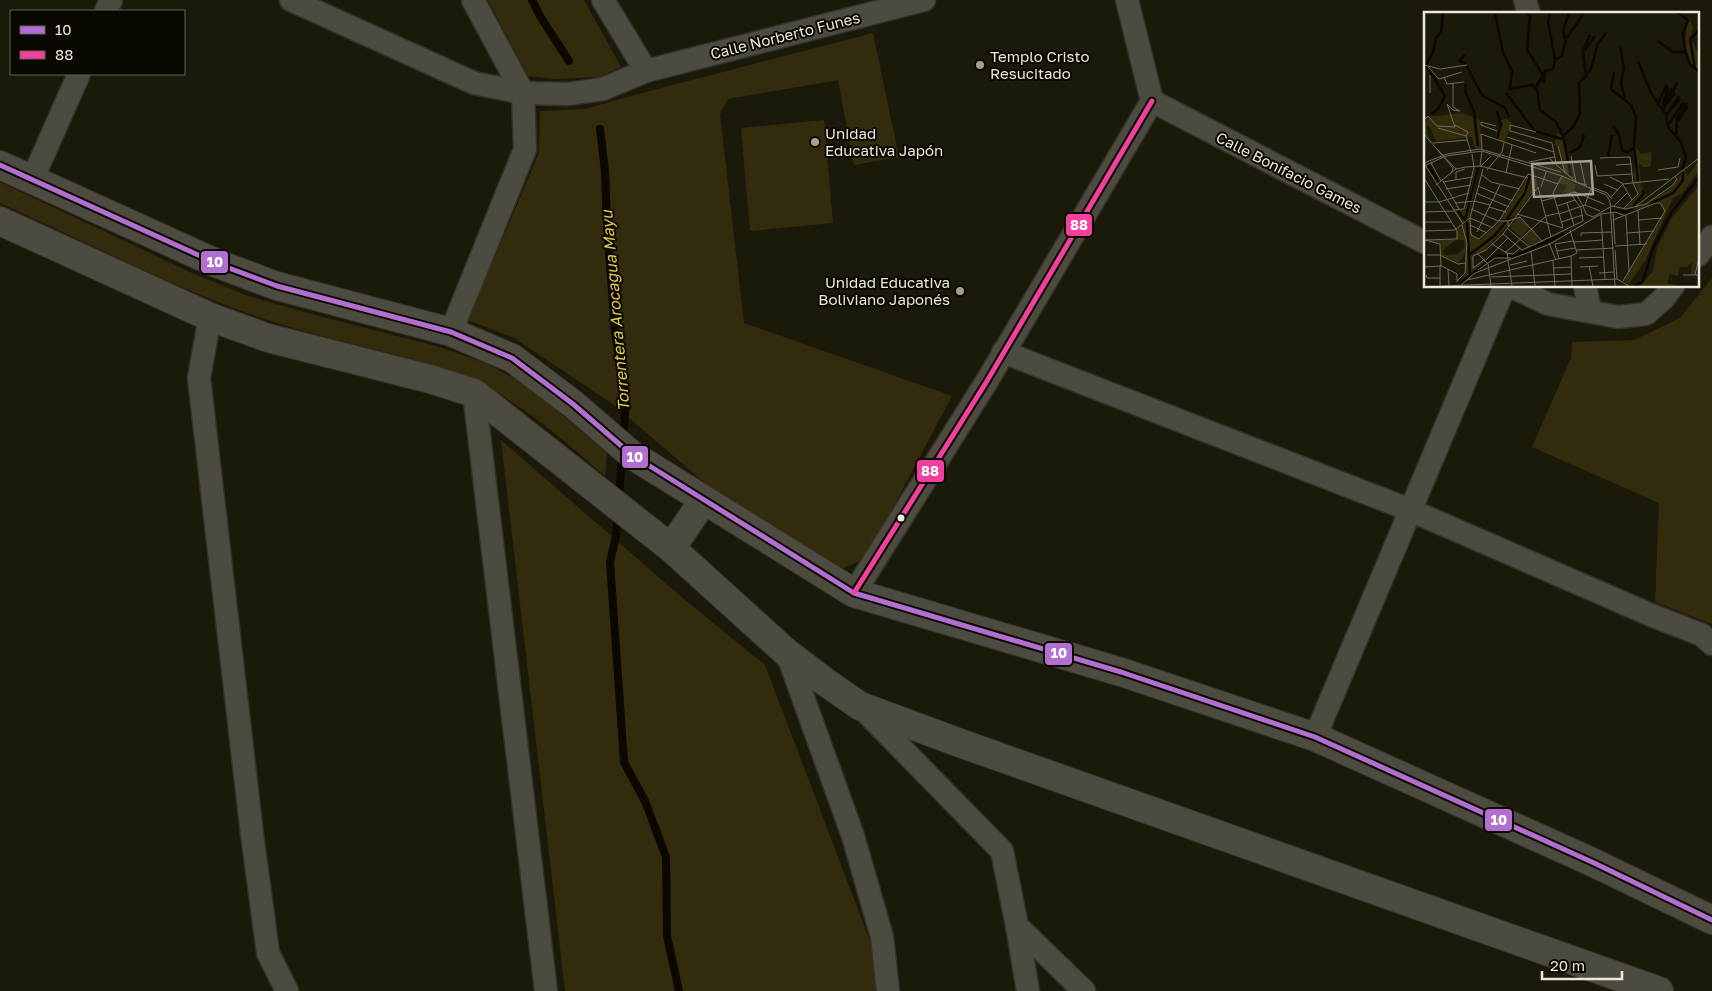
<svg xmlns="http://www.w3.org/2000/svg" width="1712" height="991" viewBox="0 0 1712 991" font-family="'Golos Text',sans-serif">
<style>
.green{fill:#322c0d}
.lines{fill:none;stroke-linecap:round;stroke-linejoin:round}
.stream{stroke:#0c0701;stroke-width:8}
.street-casing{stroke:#343228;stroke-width:25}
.secondary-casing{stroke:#343228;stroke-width:30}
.street{stroke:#4d4b40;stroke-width:22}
.secondary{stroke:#4d4b40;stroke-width:28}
.bus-1-casing{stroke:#0a0801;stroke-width:9}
.bus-2-casing{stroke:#0a0801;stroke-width:9}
.bus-1{stroke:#b36fd0;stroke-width:5}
.bus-2{stroke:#f240a1;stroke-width:5}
.poi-dot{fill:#a3a090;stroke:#0a0801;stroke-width:2}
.bus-dot{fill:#ece9d8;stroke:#0a0801;stroke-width:2}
.labels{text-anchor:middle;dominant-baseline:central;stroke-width:4;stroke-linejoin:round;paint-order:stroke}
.street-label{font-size:15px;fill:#ece9d8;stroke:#0a0801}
.poi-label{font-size:15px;fill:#ece9d8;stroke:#0a0801;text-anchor:start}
.water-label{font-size:16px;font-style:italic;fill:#e2ca46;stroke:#0a0801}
.inset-river{fill:none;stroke:#0c0701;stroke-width:2.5}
.inset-road{fill:none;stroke:#6f6c5c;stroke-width:1}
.view{fill:#a3a090;fill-opacity:0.15;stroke:#a3a090;stroke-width:2.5}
.inset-edge{fill:none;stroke:#ece9d8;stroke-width:2.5}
.line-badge{stroke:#0a0801;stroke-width:2}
.badge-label{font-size:14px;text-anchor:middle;font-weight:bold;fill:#fff}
</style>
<rect width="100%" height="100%" fill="#1b190a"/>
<g class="green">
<path d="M488 0H584L621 67 600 77 554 79 528 76Z"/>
<path d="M873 33 899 157 854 165 838 80 728 99 720 114 744 323 952 396 883 526 863 559 840 570 740 513 614 405 514 338 468 320 539 153 540 111 585 109 642 93Z"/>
<path d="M824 120 833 223 750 231 741 128Z"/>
<path d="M0 182 192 273 248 296 311 314 436 346 486 363 528 386 607 453 605 476C565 441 520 401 471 379 439 365 406 357 373 349 325 337 277 325 231 307 153 277 77 238 0 203Z"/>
<path d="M1712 278V624L1655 602 1659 503 1532 447 1571 358 1572 342 1634 340 1680 318Z"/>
<path d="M501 440 679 595 765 665 870 941 876 991H565Z"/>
</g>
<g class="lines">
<g class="stream">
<path d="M532 0 540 16 569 61"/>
<path d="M600 129 605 171 607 224 615 332 626 401 623 438"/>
<path d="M619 498 622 455"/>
<path d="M618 515 616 536 610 562 624 762 645 801 666 857 667 936 679 991"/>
</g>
<g class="street-casing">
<g id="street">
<path d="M291 0 474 83 523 93 568 94 603 89 646 71 924 0"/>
<path d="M603 0 646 71"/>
<path d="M1127 0 1152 101"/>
<path d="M1525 0 1529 14"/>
<path d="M106 11 111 0"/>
<path d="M1152 101 1426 243"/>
<path d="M32 180 79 74"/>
<path d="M1698 255 1712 237"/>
<path d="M1510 286 1548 304 1618 317 1646 314 1664 298 1673 286"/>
<path d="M1585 286 1590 311"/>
<path d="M210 317 199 378 252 834 268 953 287 991"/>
<path d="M451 332 525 149 523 93 473 0"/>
<path d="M1003 352 1410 510 1651 615 1702 635 1712 644"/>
<path d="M474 393 546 991"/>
<path d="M854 593 987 381 1152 101"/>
<path d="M787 653 853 836 882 937 888 991"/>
<path d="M861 707 1002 851 1017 926 1028 991"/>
<path d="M1315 737 1505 286"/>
<path d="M1017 926 1084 991"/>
</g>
</g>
<g class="secondary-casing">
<g id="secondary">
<path d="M0 165 218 264 277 286 451 332 512 358 573 404 632 455 854 593 1121 672 1315 737 1592 862 1712 920"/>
<path d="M0 221 210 317 268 338 430 379 474 393 671 548 787 653 824 681 860 706 960 743 1659 991"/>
<path d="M671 548 704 500"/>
</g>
</g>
<use href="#street" class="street"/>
<use href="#secondary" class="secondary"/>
<g class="bus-1-casing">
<path id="bus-1" d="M0 165 218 264 277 286 451 332 512 358 573 404 632 455 854 593 1121 672 1315 737 1592 862 1712 920"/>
</g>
<g class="bus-2-casing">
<path id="bus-2" d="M854 593 987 381 1152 101"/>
</g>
<use href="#bus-1" class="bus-1"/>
<use href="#bus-2" class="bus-2"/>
</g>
<g class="poi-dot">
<circle cx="980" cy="65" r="5"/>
<circle cx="815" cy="142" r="5"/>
<circle cx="960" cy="291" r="5"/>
</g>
<circle class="bus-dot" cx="901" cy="518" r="4.5"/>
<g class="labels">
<g class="street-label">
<text transform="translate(785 35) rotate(-14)">Calle Norberto Funes</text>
<text transform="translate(1289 172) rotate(27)">Calle Bonifacio Games</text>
</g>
<g class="poi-label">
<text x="990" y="56">Templo Cristo<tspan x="990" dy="17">Resucitado</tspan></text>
<text x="825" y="133">Unidad<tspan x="825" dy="17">Educativa Japón</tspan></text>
<text x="950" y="282" text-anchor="end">Unidad Educativa<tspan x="950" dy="17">Boliviano Japonés</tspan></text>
</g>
<g class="water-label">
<text transform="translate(615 311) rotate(-95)">Torrentera Arocagua Mayu</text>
</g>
</g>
<g transform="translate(1424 12)">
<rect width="275" height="275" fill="#1b190a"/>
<path d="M264 4 269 15 267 27 275 43V59L266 51 261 31ZM38 101 56 108 57 136 51 138 48 125 12 129 5 114 2 115 7 133 0 120 3 105ZM83 107 87 111 86 117 80 130 71 125 77 108ZM133 121 140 125 151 168 141 161 134 134 130 133ZM210 133 217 142 227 140 228 147 226 155H219L215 151 217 173 223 183 213 190 215 193 200 197 215 183 209 163 212 150ZM275 148V158L258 182 249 186 221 249 205 272 200 269 202 265 241 200 236 190 212 198 211 196 223 192 248 175 260 158 264 164ZM55 156 49 187H45L51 157ZM105 163 111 165 114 173 91 204 77 208ZM138 165 152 172 150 180 139 183 138 179 140 181 144 180H140L143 173 135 171ZM275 173V244L271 262H267L268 250 263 255H256L254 264 246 262 243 271 253 274H216L229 259 233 236 247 207ZM43 189H48L45 206 39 212 30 199 41 198ZM95 205 106 215 97 225 85 215ZM46 207 47 223 56 228 76 210 83 209V214L61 238 49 244 48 256 61 248 63 251 35 273 41 262 42 232 41 242 34 251 17 242V233L2 228H32L18 239 22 243 34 242 40 236V228H33V217L38 215 40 224 39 213ZM108 216 117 229 105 234 98 226Z" fill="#322c0d"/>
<path class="inset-river" d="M71 1 79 40 88 59 86 77 108 73 113 78 116 98 132 110 139 124 147 164M103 1 106 4 103 38 119 63 112 75M126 1 124 10 131 47M254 1 264 8 259 21 261 39 266 52 275 60M141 28 139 19 145 1M234 29 249 40H261M196 34 200 56 197 71 201 86M160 39 171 24M41 42 36 49 41 51 58 83 81 96 85 105M214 49 227 81 242 103 244 115 257 130 262 146 258 157M271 57 266 27 275 18M190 60 187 77 207 93 212 105 210 133 214 169M162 63 167 57 174 31 183 20M114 69H120L121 59 129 57 131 48 138 44 142 27 160 1M42 72 41 79 50 100 54 134M82 81 111 119 138 127M239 93 244 75M239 93 248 77M233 94 243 72M239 96 251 81M73 99 77 112 73 127M239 99 253 71M244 101 256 87M7 102 14 97 21 84 2 53 9 40 12 26 17 20 19 1M242 104 255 84M254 109 264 94M244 113 260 90M189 114 195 123 198 138 204 140 210 136M140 123 149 115 156 102 155 71 162 64 159 39 166 23M252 125 253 106 263 91M146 141 156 135 160 123M184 144 188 123M4 153 15 171M226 192 249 181 259 168V160M209 194 220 181 218 178M34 199 43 211 46 262M182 199 203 200 208 197M83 207 101 181 106 163M41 208 54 156M45 243 70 224 82 210M36 271 71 244H90L140 222M211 274 219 269 229 236 248 200 275 165"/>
<path class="inset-road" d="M0 53 16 57 43 53M4 55 15 67 38 60M6 63V81M20 65 23 72 40 70M0 108 4 104 13 114 31 115 23 92 29 98 36 99 29 95V71M31 113 44 120 42 124M72 114 57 110V113L73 119M14 116 42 124 47 140M112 120 86 113V119L128 131 132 151M0 122 29 156 28 160M83 125 130 140M9 131 43 128M10 134 32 157M134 134 141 161M58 137 57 122 112 141M147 144 152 170M176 146 206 145 209 171 214 182 199 197M126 147 152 170 163 173M156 148 161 172M105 150 130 145M0 151 23 142 56 137 137 160M7 151 17 169M1 153 39 212M171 153 173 164 208 162M192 153 208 152M0 154 22 144 58 139 138 164 182 183 186 189 191 274M56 154 58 139M56 155 67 144M59 157 46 206 47 223 55 227 75 209 104 162 134 172M63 158 78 140 80 131M234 158 254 155 256 146M82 161 88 133M57 162 67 170 96 177M186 165 198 171 208 188M0 166 33 219V227L0 228M32 167V160L41 157M19 169 35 197M19 170 49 165M180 172 194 178M12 173 32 157 42 155 56 154 104 166M54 174 89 189M114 175 127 225M117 175 122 160M170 176 183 181 188 187M22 177 47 173M151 180 159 194M52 181 85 195M129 181 139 215M129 181 138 164M187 185 199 172 245 167M118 189 151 180 180 192M0 190H15L45 181M32 191 50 189 66 193M143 191 150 213M161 193 167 176M133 194 151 188M159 194 162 202 169 205 188 194 202 197 222 192 249 173 253 167 251 164M190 194 203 181M65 195 82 200M211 195 275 146M47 197 74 209H84M30 198 40 197 50 155 48 142M214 199 216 232M0 200 30 199M189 200 191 232M93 202 139 216M135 202 161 193 176 199M177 203 181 267M202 204 205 260M46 206 69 216M189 208 232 191H236L241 199 199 269M214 208 238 206M0 210H27M137 210 159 203M46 213 63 221M84 214V209L96 205 118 229M83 216 105 235M0 219 31 218 46 206M53 220 76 173M203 221 230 219M79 222 98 238 118 229M157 224V221L188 220M1 228 16 232 17 254M118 229 159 209 157 196 146 181M150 230 179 228M125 231 132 248M68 232 83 241 89 242 96 236M131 232 149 229M131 232 135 247M191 234 223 232M152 238 190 236M191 238 193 267M107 239 111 274M133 239 151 236M81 241 122 204 135 201M83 241 88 274M54 242 64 252 67 274M3 243H16L34 252 41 251M147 244 148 274M155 246 180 245M62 248 84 226M129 249 131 274M16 253V274M86 253 103 249M165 254 169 274M0 255 18 254 33 262V270M156 255 174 254M49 256V244L62 238 79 222 114 175M49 256 61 247M130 256 148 255M24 257 25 273M54 258 71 246H87M175 261 190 260M2 263 3 266H16M259 263H275M271 263 275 246M67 265 148 262M43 268 147 244 153 241 146 218M33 269 41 261 43 231 38 213M37 273 51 261 126 232 177 202 191 200 202 204M18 274 193 267 205 274"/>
<path class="view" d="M167 149 169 182 110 185 108 152Z"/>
<rect width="275" height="275" class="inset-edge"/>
</g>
<g class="line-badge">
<rect x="1065" y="213" width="28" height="24" rx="5" fill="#f240a1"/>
<rect x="200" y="250" width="29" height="24" rx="5" fill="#b36fd0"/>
<rect x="621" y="445" width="28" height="24" rx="5" fill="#b36fd0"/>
<rect x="916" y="459" width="29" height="24" rx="5" fill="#f240a1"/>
<rect x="1044" y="642" width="29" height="24" rx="5" fill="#b36fd0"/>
<rect x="1484" y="808" width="29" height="24" rx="5" fill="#b36fd0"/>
</g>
<g class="badge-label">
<text x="1079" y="230">88</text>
<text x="215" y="267">10</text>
<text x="635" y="462">10</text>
<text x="930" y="476">88</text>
<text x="1059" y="658">10</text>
<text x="1499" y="825">10</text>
</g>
<rect x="10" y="10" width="175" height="65" fill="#0a0801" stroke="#646257"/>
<rect x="20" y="26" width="25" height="8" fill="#b36fd0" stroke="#646257"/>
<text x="55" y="35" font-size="15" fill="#ece9d8">10</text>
<rect x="20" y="51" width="25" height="8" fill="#f240a1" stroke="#646257"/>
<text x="55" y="60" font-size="15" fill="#ece9d8">88</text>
<path d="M1542 971v8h80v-8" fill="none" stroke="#ece9d8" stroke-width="2.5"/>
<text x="1550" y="971" font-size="15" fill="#ece9d8" stroke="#0a0801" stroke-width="4" paint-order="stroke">20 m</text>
</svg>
